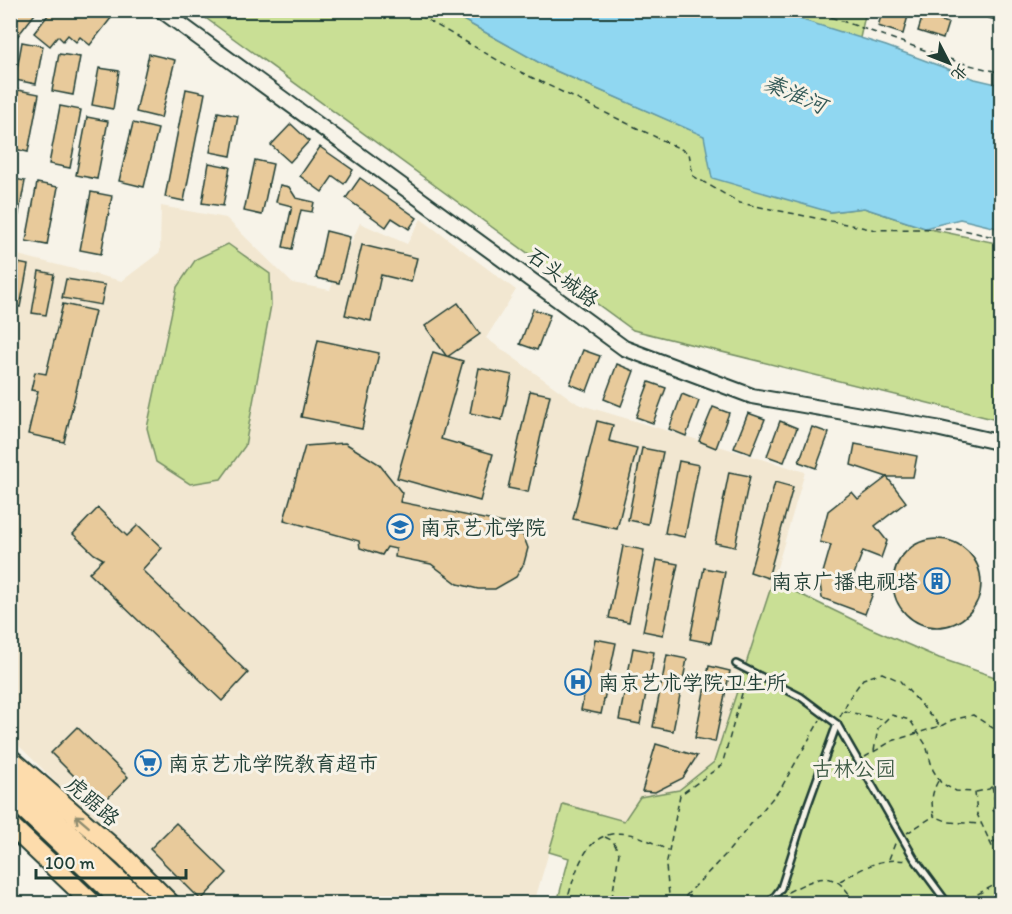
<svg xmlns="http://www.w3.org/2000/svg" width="1012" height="914" viewBox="0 0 1012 914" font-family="Itim,'LXGW WenKai TC',sans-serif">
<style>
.built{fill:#f2e7d1}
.green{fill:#c9df95;stroke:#748e64;stroke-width:1.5}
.water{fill:#90d7f1;stroke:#6399a5;stroke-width:1.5}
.building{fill:#e8ca9b;stroke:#1f3d34;stroke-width:1.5}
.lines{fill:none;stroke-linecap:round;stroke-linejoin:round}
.service-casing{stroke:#1f3d34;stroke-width:10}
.tertiary-casing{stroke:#1f3d34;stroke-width:18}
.primary-casing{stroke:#1f3d34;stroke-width:22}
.trunk-casing{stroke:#1f3d34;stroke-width:22}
.path{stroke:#1f3d34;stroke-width:1.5;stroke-dasharray:6 4.5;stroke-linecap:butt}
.service{stroke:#f7f3e8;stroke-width:5}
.tertiary{stroke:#f7f3e8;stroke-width:14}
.primary{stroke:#fddcac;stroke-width:18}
.trunk{stroke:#fddcac;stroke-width:18}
.oneway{stroke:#8e8c70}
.labels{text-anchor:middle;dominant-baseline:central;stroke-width:6;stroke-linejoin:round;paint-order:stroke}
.street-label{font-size:21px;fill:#1f3d34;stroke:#f7f3e8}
.poi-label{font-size:21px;fill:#1f3d34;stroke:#f7f3e8;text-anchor:start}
.park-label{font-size:21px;fill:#415d47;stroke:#f7f3e8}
.water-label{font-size:22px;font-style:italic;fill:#365c5a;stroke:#f7f3e8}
</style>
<rect width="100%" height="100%" fill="#f7f3e8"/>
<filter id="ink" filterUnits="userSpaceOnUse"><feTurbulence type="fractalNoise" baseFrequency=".0167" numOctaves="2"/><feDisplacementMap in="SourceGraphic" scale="12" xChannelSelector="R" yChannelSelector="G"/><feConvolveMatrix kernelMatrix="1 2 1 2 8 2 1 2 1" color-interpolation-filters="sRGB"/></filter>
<g filter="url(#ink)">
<path class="built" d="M161 206 226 218 292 283 330 290 360 223 407 244 421 219 516 290 486 338 578 404 805 472 773 581 714 762 679 790 640 797 625 821 563 804 534 903H179L11 738 10 253 122 281 160 252Z"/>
<g class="green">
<path d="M196 11H447L547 67 689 129 457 11H866L860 38 704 136 830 212 864 208 925 228 1001 244V421L633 330Z"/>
<path d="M228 244 270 274 271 305 245 446 221 479 190 484 156 462 147 428 177 287 196 259Z"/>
<path d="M773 581 870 628 939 658 1001 679V903H557L569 858 549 852 563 804 624 821 640 797 679 790 714 762Z"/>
</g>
<path class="water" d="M447 11H774L886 46 975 79 1001 85V229L960 219 925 228 864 208 830 212 712 178 704 136 547 67Z"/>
<g class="building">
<path d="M13 10H38L13 42 10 40V14Z"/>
<path d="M52 10H75L81 15 85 10H112L115 13 90 45 80 37 76 42 68 35 63 41 58 36 50 46 34 33Z"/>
<path d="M883 10H891L908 16 903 34 878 26Z"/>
<path d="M923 15 948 23 943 39 918 31Z"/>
<path d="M22 42 43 46 36 84 15 80Z"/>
<path d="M59 54 80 57 73 95 52 91Z"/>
<path d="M149 54 175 60 161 118 136 112Z"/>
<path d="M99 68 119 71 113 109 92 105Z"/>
<path d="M186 89 205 93 184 201 165 197Z"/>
<path d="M18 90 39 94 28 152 10 148V131Z"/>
<path d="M60 106 81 110 70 168 49 164Z"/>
<path d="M218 112 238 116 231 156 210 152Z"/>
<path d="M87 117 108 121 97 179 76 175Z"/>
<path d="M133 123 158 129 144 187 119 181Z"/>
<path d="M291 124 309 141 290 162 271 145Z"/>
<path d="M320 147 353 170 344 184 333 176 322 192 300 176Z"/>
<path d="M255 160 273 164 262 215 244 211Z"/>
<path d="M209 163 230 167 223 206 202 203Z"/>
<path d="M10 178 25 181 14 239 10 238Z"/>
<path d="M360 178 417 218 409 229 392 218 386 227 346 198Z"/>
<path d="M37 183 58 187 47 245 26 241Z"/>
<path d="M280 185 289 187 296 198 314 202 312 212 301 210 292 249 283 247 292 206 276 202Z"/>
<path d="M91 192 112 196 101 254 80 250Z"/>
<path d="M326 231 350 237 339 283 316 278Z"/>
<path d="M362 245 417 258 411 282 381 275 371 321 345 315Z"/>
<path d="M13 262 28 265 20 307 10 305V278Z"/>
<path d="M39 271 54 274 46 315 32 313Z"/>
<path d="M66 279 105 285 101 305 62 298Z"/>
<path d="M458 303 480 334 447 357 425 326Z"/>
<path d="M63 304 95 311 64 442 28 434 38 391 31 390 35 372 46 374Z"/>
<path d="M533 309 550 315 537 350 520 344Z"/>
<path d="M318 340 379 353 362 429 301 417Z"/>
<path d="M583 350 600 356 587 391 570 384Z"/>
<path d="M433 352 463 361 441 439 493 454 480 501 397 478Z"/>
<path d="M617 364 634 371 621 406 604 399Z"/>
<path d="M479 368 512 375 502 420 470 413Z"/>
<path d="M649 382 666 388 653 423 636 417Z"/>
<path d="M530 391 550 395 528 492 508 488Z"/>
<path d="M682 394 699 401 686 436 669 429Z"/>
<path d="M713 407 729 413 716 448 699 441Z"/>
<path d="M748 413 765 419 751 454 734 448Z"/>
<path d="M597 421 613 425 609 441 637 448 617 529 573 519Z"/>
<path d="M780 421 797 428 784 462 767 456Z"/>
<path d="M812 427 829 433 816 468 799 462Z"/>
<path d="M345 443 379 464 402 493 400 502 518 526 517 534 523 535 528 548 524 563 516 577 495 589H478L458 584 431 564 395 557 396 549 387 547 382 555 360 548 359 541 284 520 305 446Z"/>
<path d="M855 444 917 456 913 477H887L851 465Z"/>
<path d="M642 448 663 452 648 524 628 520Z"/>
<path d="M679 461 699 465 685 537 665 533Z"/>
<path d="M729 472 750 476 735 547 715 543Z"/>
<path d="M887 477 906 502 875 526 887 541 881 558 863 551 850 585 873 593 865 614 822 598 820 583 831 545 820 542 828 511 852 492 858 499Z"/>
<path d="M775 482 793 487 768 578 750 572Z"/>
<path d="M98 508 127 536 138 525 162 548 142 570 248 673 222 701 89 573 103 559 94 554 73 534Z"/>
<circle cx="937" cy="583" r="44"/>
<path d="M623 546 644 550 629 622 609 618Z"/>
<path d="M657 560 678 564 663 635 643 631Z"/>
<path d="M704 568 725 572 711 643 690 639Z"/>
<path d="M595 639 616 643 601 714 581 710Z"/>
<path d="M633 648 654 652 640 724 619 720Z"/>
<path d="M667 655 687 659 673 731 653 727Z"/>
<path d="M709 666 730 671 715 742 695 738Z"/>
<path d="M77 727 128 777 102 804 51 753Z"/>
<path d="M656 744 697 756 683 778 655 792 642 791Z"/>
<path d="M176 823 227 873 201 900 150 849Z"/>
</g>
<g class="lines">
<g class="service-casing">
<g id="service">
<path d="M736 664 801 697 837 724 807 807 781 888 769 904"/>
<path d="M837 724 914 858 948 904"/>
</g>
</g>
<g class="tertiary-casing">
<g id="tertiary">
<path d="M161 10 624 348 752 396 936 428 1002 443"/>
<path d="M991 10 1002 13"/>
</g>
</g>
<g class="primary-casing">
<g id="primary">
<path d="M10 758 124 857 171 904"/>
<path d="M10 825 93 904"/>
</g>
</g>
<g class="trunk-casing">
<g id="trunk">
<path d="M10 777 144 904"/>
<path d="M10 796 124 904"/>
</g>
</g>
<g class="path">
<path d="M410 10 508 66 689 153 693 176 740 203 876 230 955 228 1002 239"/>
<path d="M811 10 958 62 1002 73"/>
<path d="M844 711 885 720"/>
<path d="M840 717 850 697 863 679 882 673 900 681 940 726 892 741 865 757"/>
<path d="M941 726 952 720 973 715 1002 734"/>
<path d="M874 751 878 728 891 715 910 720 926 745 933 770 941 783 956 791 975 792 977 814 1002 868"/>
<path d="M938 781C931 794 931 802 934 816L949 822 981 824"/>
<path d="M992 786 995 801 993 810 1002 821"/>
<path d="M976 792 989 789 1002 776"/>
<path d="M996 802 1002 805"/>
<path d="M907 833 934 816"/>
<path d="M605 837 613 841 619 853 611 904"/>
<path d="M992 843 1002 837"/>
<path d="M889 859 896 841"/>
<path d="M840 881C864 868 879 857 908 861"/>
<path d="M788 892C819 876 836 868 855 904"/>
<path d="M566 904C576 871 585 827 628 834 641 835 656 845 668 850"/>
<path d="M670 904 666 866 680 795 722 765 746 679"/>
<path d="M678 904 726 854 781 788 820 720"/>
<path d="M959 904 1002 881"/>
</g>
<use href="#service" class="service"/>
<use href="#tertiary" class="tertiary"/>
<use href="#primary" class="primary"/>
<use href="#trunk" class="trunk"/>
</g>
<defs><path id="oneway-shaft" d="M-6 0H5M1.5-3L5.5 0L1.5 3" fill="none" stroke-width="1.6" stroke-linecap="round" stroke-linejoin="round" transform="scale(1.5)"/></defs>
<use class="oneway" href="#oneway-shaft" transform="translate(82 821) rotate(-139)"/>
</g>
<defs>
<g id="university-ring" transform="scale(1.35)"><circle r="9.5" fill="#f7f3e8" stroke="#1f6fb2" stroke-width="1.5"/><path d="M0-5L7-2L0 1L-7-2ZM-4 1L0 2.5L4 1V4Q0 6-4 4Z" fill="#1f6fb2"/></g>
<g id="building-ring" transform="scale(1.35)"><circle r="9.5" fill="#f7f3e8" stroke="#1f6fb2" stroke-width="1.5"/><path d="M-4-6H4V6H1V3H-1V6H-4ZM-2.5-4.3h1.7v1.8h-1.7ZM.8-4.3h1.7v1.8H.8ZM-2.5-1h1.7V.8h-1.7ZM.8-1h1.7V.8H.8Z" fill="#1f6fb2"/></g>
<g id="hospital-ring" transform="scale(1.35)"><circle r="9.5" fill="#f7f3e8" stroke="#1f6fb2" stroke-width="1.5"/><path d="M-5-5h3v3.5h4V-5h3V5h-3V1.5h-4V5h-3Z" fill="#1f6fb2"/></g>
<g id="supermarket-ring" transform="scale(1.35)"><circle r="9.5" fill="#f7f3e8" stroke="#1f6fb2" stroke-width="1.5"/><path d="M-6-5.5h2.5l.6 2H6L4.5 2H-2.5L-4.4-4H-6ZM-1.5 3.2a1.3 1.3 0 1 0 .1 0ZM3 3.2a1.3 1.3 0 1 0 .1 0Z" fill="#1f6fb2"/></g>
</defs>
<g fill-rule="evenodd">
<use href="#university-ring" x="400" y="527"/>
<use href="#building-ring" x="937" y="581"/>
<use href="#hospital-ring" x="578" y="682"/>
<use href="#supermarket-ring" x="148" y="763"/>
</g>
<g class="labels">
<g class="street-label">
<text transform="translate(563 277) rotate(37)">石头城路</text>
<text transform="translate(93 801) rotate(41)">虎踞路</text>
</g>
<g class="poi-label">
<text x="420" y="527">南京艺术学院</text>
<text x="918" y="581" text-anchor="end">南京广播电视塔</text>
<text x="598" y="682">南京艺术学院卫生所</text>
<text x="168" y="763">南京艺术学院教育超市</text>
</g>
<g class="park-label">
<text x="854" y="768">古林公园</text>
</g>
<g class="water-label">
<text transform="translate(795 94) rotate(23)">秦淮河</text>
</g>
</g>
<rect width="1012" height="914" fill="none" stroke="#f7f3e8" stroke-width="36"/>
<rect x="18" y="18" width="976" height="878" fill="none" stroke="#1f3d34" stroke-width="2" filter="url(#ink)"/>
<g transform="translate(949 63) rotate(132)" stroke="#f7f3e8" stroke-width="4.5" paint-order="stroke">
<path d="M0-4.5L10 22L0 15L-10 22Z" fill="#1f3d34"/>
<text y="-9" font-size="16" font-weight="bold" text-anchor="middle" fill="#1f3d34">北</text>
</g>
<path d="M36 869v9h150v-9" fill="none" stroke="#1f3d34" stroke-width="3"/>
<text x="45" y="869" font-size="18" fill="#1f3d34" stroke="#f7f3e8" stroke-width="4.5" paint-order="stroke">100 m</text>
</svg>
